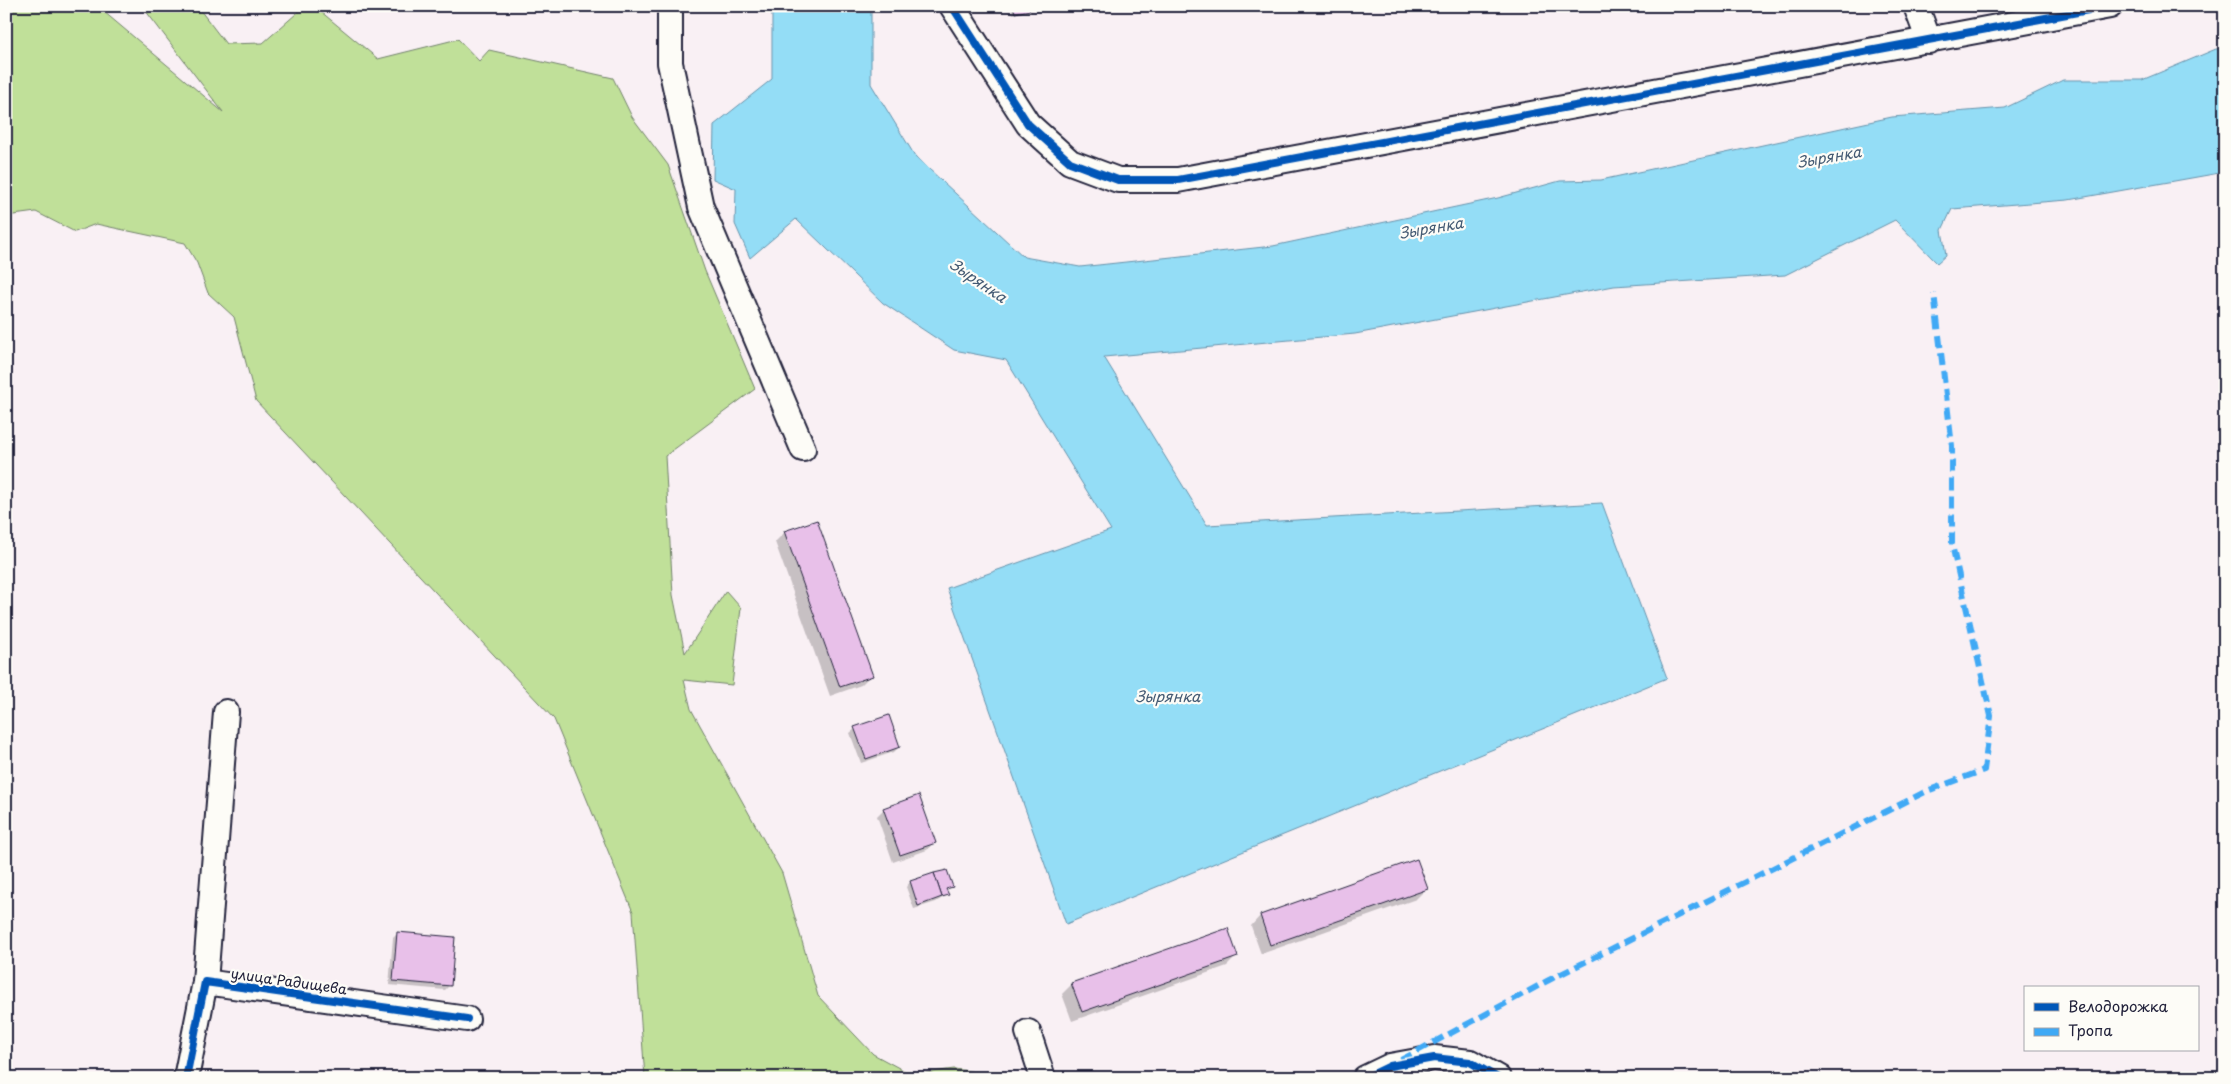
<svg xmlns="http://www.w3.org/2000/svg" width="2231" height="1084" viewBox="0 0 2231 1084" font-family="'Playpen Sans',sans-serif">
<style>
.green{fill:#c0e099;stroke:#71816a}
.water{fill:#94ddf6;stroke:#6692ab}
.shadow{fill:#0003}
.building{fill:#e8c0e9;stroke:#22223b}
.lines{fill:none;stroke-linecap:round;stroke-linejoin:round}
.minor-casing{stroke:#22223b;stroke-width:28}
.minor{stroke:#fdfcf7;stroke-width:24}
.quiet{stroke:#3fa9f5;stroke-width:6;stroke-dasharray:12 6;stroke-linecap:butt}
.cycleway-casing{stroke:#fdfcf7;stroke-width:11}
.cycleway{stroke:#0057b8;stroke-width:8}
.labels{text-anchor:middle;dominant-baseline:central;stroke-width:4.5;stroke-linejoin:round;paint-order:stroke}
.street-label{font-size:14px;fill:#22223b;stroke:#fdfcf7}
.water-label{font-size:15px;font-style:italic;fill:#445a73;stroke:#fdfcf7}
</style>
<rect width="100%" height="100%" fill="#f9f0f4"/>
<filter id="ink" filterUnits="userSpaceOnUse"><feTurbulence type="fractalNoise" baseFrequency=".02" numOctaves="2"/><feDisplacementMap in="SourceGraphic" scale="10" xChannelSelector="R" yChannelSelector="G"/><feConvolveMatrix kernelMatrix="1 2 1 2 8 2 1 2 1" color-interpolation-filters="sRGB"/></filter>
<g filter="url(#ink)">
<path class="green" d="M6 6H97L223 112 142 6H197L226 44 263 43 305 6H314L378 59 458 39 479 61 489 50 613 78 632 117 668 165 705 271 755 389 665 456 673 595 685 653 726 591 741 608 732 685 684 680 691 709 782 873 818 996 873 1054 912 1075 954 1069 1020 1078H645L633 912 554 719 256 401 234 317 208 293 197 263 185 243 96 224 75 232 36 212 6 216Z"/>
<path class="water" d="M772 6H871V84L915 156 1024 257 1080 267 1273 246 1498 198 1560 181 1601 180 1892 117 2005 108 2063 80H2142L2216 49H2225V172L2068 200 1952 209 1942 230 1946 255 1937 263 1895 220 1785 275 1614 286 1355 334 1104 357 1207 525 1602 503 1667 678 1066 924 947 588 1111 530 1006 360 954 350 883 303 796 219 750 258 735 224 736 189 713 179 714 125 772 79Z"/>
<g class="shadow">
<path d="M1011 6H1028L1029 9 1013 14Z"/>
<path d="M785 532 871 675 861 685 830 696 775 542Z"/>
<path d="M855 729 899 747 894 752 861 763 850 733Z"/>
<path d="M884 809 934 842 927 850 893 862 877 816Z"/>
<path d="M1416 861 1426 889 1416 899 1261 954 1251 926 1260 916Z"/>
<path d="M934 874 952 886 945 890 947 895 936 902 914 909 906 887 910 882Z"/>
<path d="M398 933 450 985 445 990 389 985 393 938Z"/>
<path d="M1237 956 1227 966 1072 1021 1062 994 1072 984Z"/>
</g>
<g class="building">
<path d="M1013 6H1029L1030 10 1015 13Z"/>
<path d="M817 520 873 676 840 687 784 531Z"/>
<path d="M889 715 900 747 866 759 854 727Z"/>
<path d="M919 795 936 843 900 855 883 808Z"/>
<path d="M1417 859 1428 889 1270 945 1260 915Z"/>
<path d="M947 870 953 887 946 889 949 895 942 897 934 873Z"/>
<path d="M934 873 942 897 918 906 910 881Z"/>
<path d="M1228 928 1238 957 1082 1012 1071 983Z"/>
<path d="M397 932 455 937 451 986 393 981Z"/>
</g>
<g class="lines">
<g class="minor-casing">
<g id="minor">
<path d="M670 6V63L701 207 803 449"/>
<path d="M952 6 1028 124 1070 162 1118 180H1178L2110 6"/>
<path d="M1916 6 1929 41"/>
<path d="M205 982 226 712"/>
<path d="M1028 1032 1043 1078"/>
<path d="M186 1078 205 982 467 1019"/>
<path d="M1365 1078 1390 1066 1434 1058 1470 1062 1498 1078"/>
</g>
</g>
<use href="#minor" class="minor"/>
<path class="quiet" d="M1401 1060 1549 980 1927 791 1984 770 1991 716 1952 545V446L1934 293"/>
<g class="cycleway-casing">
<g id="cycleway">
<path d="M952 6 1028 124 1070 162 1118 180H1178L2110 6"/>
<path d="M186 1078 205 982 467 1019"/>
<path d="M1365 1078 1390 1066 1434 1058 1470 1062 1498 1078"/>
</g>
</g>
<use href="#cycleway" class="cycleway"/>
</g>
</g>
<g class="labels">
<g class="street-label">
<text transform="translate(289 981) rotate(8)">улица Радищева</text>
</g>
<g class="water-label">
<text transform="translate(1829 156) rotate(-10)">Зырянка</text>
<text transform="translate(1431 227) rotate(-10)">Зырянка</text>
<text transform="translate(979 280) rotate(34)">Зырянка</text>
<text x="1168" y="695">Зырянка</text>
</g>
</g>
<rect width="2231" height="1084" fill="none" stroke="#fdfcf7" stroke-width="25"/>
<rect x="12" y="12" width="2206" height="1059" fill="none" stroke="#22223b" stroke-width="2" filter="url(#ink)"/>
<rect x="2024" y="986" width="175" height="65" fill="#fdfcf7" stroke="#a5a5ac"/>
<rect x="2034" y="1003" width="25" height="8" fill="#0057b8" stroke="#a5a5ac"/>
<text x="2068" y="1012" font-size="15" fill="#22223b">Велодорожка</text>
<rect x="2034" y="1028" width="25" height="8" fill="#3fa9f5" stroke="#a5a5ac"/>
<text x="2068" y="1036" font-size="15" fill="#22223b">Тропа</text>
</svg>
